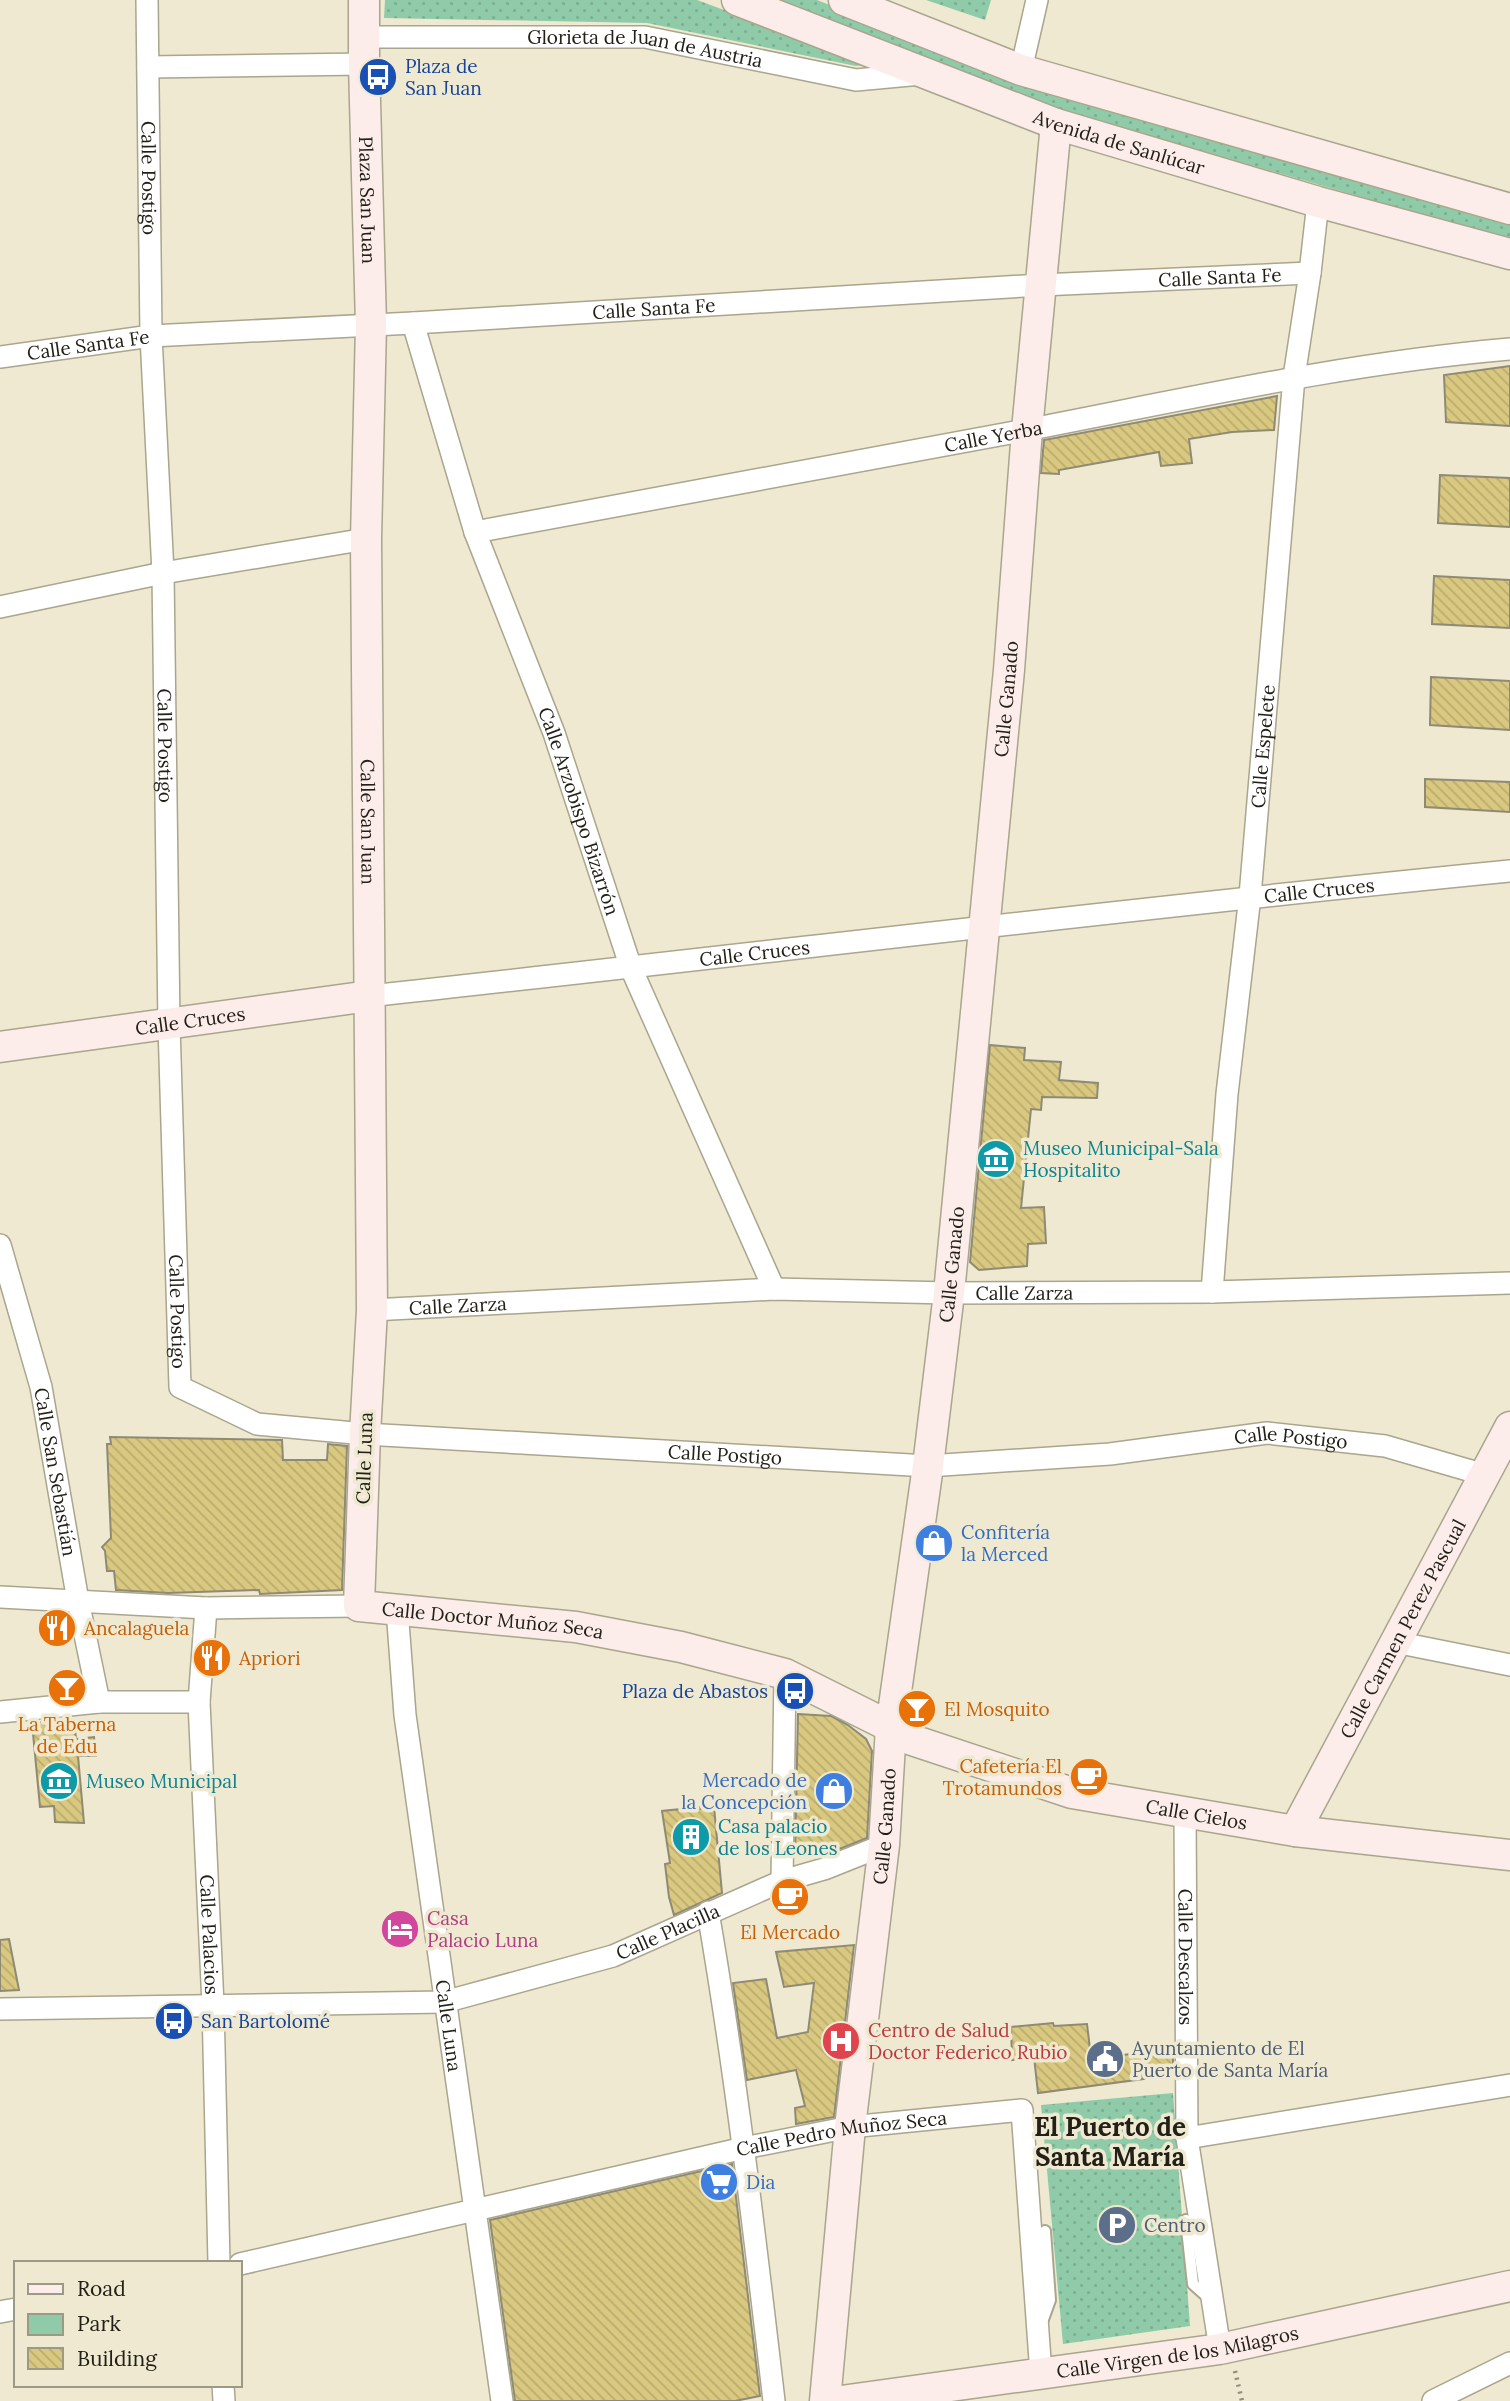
<svg xmlns="http://www.w3.org/2000/svg" width="1510" height="2401" viewBox="0 0 1510 2401" font-family="Lora,serif">
<style>
.green{fill:url(#green-dots)}
.building{fill:url(#building-back-hatch);stroke:#8f8a74;stroke-width:2}
.lines{fill:none;stroke-linecap:round;stroke-linejoin:round}
.lane-casing{stroke:#aaa58e;stroke-width:14}
.street-casing{stroke:#aaa58e;stroke-width:24}
.secondary-casing{stroke:#aaa58e;stroke-width:33}
.path{stroke:#918d7b;stroke-width:4.5;stroke-dasharray:2 5;stroke-linecap:butt}
.lane{stroke:#fff;stroke-width:10}
.street{stroke:#fff;stroke-width:21}
.secondary{stroke:#fcecea;stroke-width:30}
.labels{text-anchor:middle;dominant-baseline:central;stroke-width:7;stroke-linejoin:round;paint-order:stroke}
.street-label{font-size:19px;fill:#222017;stroke:#eee9d0}
.transit-label{font-size:19px;fill:#164399;stroke:#eee9d0;text-anchor:start}
.culture-label{font-size:19px;fill:#0d838f;stroke:#eee9d0;text-anchor:start}
.shop-label{font-size:19px;fill:#366cbe;stroke:#eee9d0;text-anchor:start}
.food-label{font-size:19px;fill:#c56008;stroke:#eee9d0;text-anchor:start}
.hotel-label{font-size:19px;fill:#b23c85;stroke:#eee9d0;text-anchor:start}
.health-label{font-size:19px;fill:#be3a42;stroke:#eee9d0;text-anchor:start}
.service-label{font-size:19px;fill:#4e5e75;stroke:#eee9d0;text-anchor:start}
.district-label{font-size:26px;font-weight:bold;fill:#222017;stroke:#eee9d0}
</style>
<defs>
<pattern id="green-dots" width="8" height="8" patternUnits="userSpaceOnUse" patternTransform="scale(1.75)"><rect width="8" height="8" fill="#90cba9"/><path d="M2 2h.1M6 6h.1" fill="none" stroke="#7cae91" stroke-width="1.8" stroke-linecap="round"/></pattern>
<pattern id="building-back-hatch" width="6" height="6" patternUnits="userSpaceOnUse" patternTransform="scale(1.75)"><rect width="6" height="6" fill="#d9c880"/><path d="M-1 5l2 2M0 0l6 6M5-1l2 2" fill="none" stroke="#baac6e"/></pattern>
</defs>
<rect width="100%" height="100%" fill="#eee9d0"/>
<g class="green">
<path d="M385 0H697L870 64 856 66 647 23 384 18Z"/>
<path d="M772 0H817L988 68 1510 219V240L1058 109Z"/>
<path d="M926 0H991L985 20Z"/>
<path d="M1173 2093 1190 2326 1063 2344 1041 2105Z"/>
</g>
<g class="building">
<path d="M1510 366V426L1446 422 1444 375Z"/>
<path d="M1277 396 1274 430 1232 432 1189 439 1192 463 1161 466 1159 452 1059 470V474L1041 473 1044 440Z"/>
<path d="M1440 475 1510 478V527L1438 523Z"/>
<path d="M1434 576 1510 580V628L1432 624Z"/>
<path d="M1431 677 1510 681V730L1430 725Z"/>
<path d="M1425 779 1510 782V812L1425 807Z"/>
<path d="M990 1045 1025 1048 1024 1060 1061 1062 1059 1080 1098 1083 1097 1098 1042 1097 1041 1110 1031 1109 1021 1208 1044 1207 1046 1243 1028 1244 1027 1266 979 1270 970 1262Z"/>
<path d="M110 1437 282 1440 283 1460H327L328 1444 347 1446 342 1590 260 1594 259 1590 168 1593 116 1590 114 1571H107L105 1551 102 1547 111 1538 107 1444H111Z"/>
<path d="M798 1714 831 1716 848 1725 866 1739 872 1751 867 1838 822 1856 795 1855Z"/>
<path d="M74 1720 76 1739 94 1737 96 1756H78L84 1823 55 1822 54 1806 40 1807 32 1723Z"/>
<path d="M700 1807V1809L714 1807 722 1893 674 1915 669 1897 665 1864 670 1863 662 1811Z"/>
<path d="M9 1939 19 1990 0 1991V1940Z"/>
<path d="M854 1945 834 2117 796 2124 795 2108 805 2106 796 2070 747 2080 733 1983 766 1979 777 2038 808 2032 814 1983 784 1987 776 1952Z"/>
<path d="M1053 2023 1054 2026 1087 2024 1091 2057 1116 2054V2056L1173 2048V2075L1038 2093 1034 2057 1012 2060 1011 2027Z"/>
<path d="M732 2164 760 2396 735 2401H515L490 2220Z"/>
</g>
<g class="lines">
<g class="lane-casing">
<g id="lane">
<path d="M1186 2220 1193 2284 1211 2300"/>
<path d="M1042 2322 1050 2300 1045 2231"/>
</g>
</g>
<g class="street-casing">
<g id="street">
<path id="s1" d="M147 0 151 336 163 573 169 1025 180 1387 257 1424 365 1434 928 1466 1110 1454 1267 1433 1385 1446 1485 1475"/>
<path id="s2" d="M364 37H645L856 80 921 74"/>
<path d="M148 67 364 64"/>
<path d="M1021 70 1037 0"/>
<path id="s3" d="M413 323 475 532 554 733 631 968 774 1289"/>
<path id="s4" d="M0 357 151 336 413 323 1041 285 1310 273"/>
<path id="s5" d="M475 532C659 498 843 465 1026 430 1187 399 1346 363 1510 349"/>
<path d="M0 607 163 573 366 539"/>
<path id="s6" d="M369 996C749 955 1129 908 1510 871"/>
<path id="s7" d="M0 1245 41 1387 78 1601 99 1702"/>
<path id="s8" d="M1212 1292 1227 1094 1250 896 1294 377 1310 273 1318 202"/>
<path id="s9" d="M372 1310 774 1289 949 1293 1212 1292 1510 1283"/>
<path d="M0 1597 206 1608 359 1606"/>
<path id="s10" d="M206 1608 199 1702 213 2005 219 2263"/>
<path id="s11" d="M397 1609 405 1715 502 2401"/>
<path d="M1395 1642 1510 1665"/>
<path d="M0 1712 99 1702H199"/>
<path id="s12" d="M1185 1813 1187 2138 1220 2349"/>
<path d="M782 1881 785 1674"/>
<path d="M708 1912C736 2074 755 2238 774 2401"/>
<path id="s13" d="M0 2009 444 2002 613 1956 782 1881 824 1869 884 1845"/>
<path d="M1187 2138 1510 2085"/>
<path id="s14" d="M240 2264 744 2148 850 2127 1022 2110 1041 2374"/>
<path d="M0 2312 16 2309"/>
<path d="M223 2385 224 2401"/>
<path d="M1433 2401 1510 2363"/>
</g>
</g>
<g class="secondary-casing">
<g id="secondary">
<path id="s15" d="M364 0V64L371 325 366 539 372 1310 365 1434 359 1606 576 1627 681 1647 785 1674 891 1727"/>
<path id="s16" d="M737 0 1056 124 1318 202 1510 254"/>
<path d="M844 0 1021 70 1510 209"/>
<path id="s17" d="M0 1047 369 996"/>
<path id="s18" d="M891 1733 1072 1793 1295 1831 1510 1855"/>
<path id="s19" d="M1295 1831 1510 1427"/>
<path id="s20" d="M825 2401 850 2127 884 1845 891 1727 928 1466 949 1293 1009 670 1027 430 1056 124"/>
<path id="s21" d="M841 2401 1220 2349 1510 2286"/>
</g>
</g>
<path class="path" d="M1235 2371 1242 2401"/>
<use href="#lane" class="lane"/>
<use href="#street" class="street"/>
<use href="#secondary" class="secondary"/>
</g>
<defs>
<g id="bus-disc" transform="scale(2.0125)"><circle r="9.5" fill="#1a4fb4" stroke="#eee9d0"/><path d="M-5-6H5V4H4V6H2V4H-2V6H-4V4H-5ZM-3.5-4V0h7V-4ZM-3.5 1.2v1.5H-2V1.2ZM2 1.2v1.5H3.5V1.2Z" fill="#fff"/></g>
<g id="museum-disc" transform="scale(2.0125)"><circle r="9.5" fill="#0f9aa8" stroke="#eee9d0"/><path d="M0-6L6-3V-2H-6V-3ZM-5-1h2V3h-2ZM-1-1h2V3h-2ZM3-1h2V3H3ZM-6 4H6V6H-6Z" fill="#fff"/></g>
<g id="shop-disc" transform="scale(2.0125)"><circle r="9.5" fill="#3f7fe0" stroke="#eee9d0"/><path d="M-5-2.5h2.3a2.7 3.5 0 0 1 5.4 0H5L5.5 6h-11ZM-1.5-2.5h3a1.5 2.3 0 0 0-3 0Z" fill="#fff"/></g>
<g id="restaurant-disc" transform="scale(2.0125)"><circle r="9.5" fill="#e8710a" stroke="#eee9d0"/><path d="M-5-6h1v4h1v-4h1v4h1v-4h1v5L-1.5 .5V6h-2V.5L-5-1ZM5-6V6H3V1.5H1.5Q1.5-4 5-6Z" fill="#fff"/></g>
<g id="bar-disc" transform="scale(2.0125)"><circle r="9.5" fill="#e8710a" stroke="#eee9d0"/><path d="M-6-5H6L.8 .8V4.5H3.5V6h-7V4.5H-.8V.8Z" fill="#fff"/></g>
<g id="cafe-disc" transform="scale(2.0125)"><circle r="9.5" fill="#e8710a" stroke="#eee9d0"/><path d="M-5.5-4.5H6V0H3Q3 3.5 0 3.5H-2.5Q-5.5 3.5-5.5 0ZM3-3.2v2h1.7v-2ZM-6 4.5H4V6H-6Z" fill="#fff"/></g>
<g id="building-disc" transform="scale(2.0125)"><circle r="9.5" fill="#0f9aa8" stroke="#eee9d0"/><path d="M-4-6H4V6H1V3H-1V6H-4ZM-2.5-4.3h1.7v1.8h-1.7ZM.8-4.3h1.7v1.8H.8ZM-2.5-1h1.7V.8h-1.7ZM.8-1h1.7V.8H.8Z" fill="#fff"/></g>
<g id="hotel-disc" transform="scale(2.0125)"><circle r="9.5" fill="#d1479c" stroke="#eee9d0"/><path d="M-6-4.5h1.5V1H6V5H4.5V3h-9V5H-6ZM-4 0a1.8 1.8 0 1 1 3.6 0ZM.5 0V-2.5h3Q6-2.5 6 0Z" fill="#fff"/></g>
<g id="hospital-disc" transform="scale(2.0125)"><circle r="9.5" fill="#e0444e" stroke="#eee9d0"/><path d="M-5-5h3v3.5h4V-5h3V5h-3V1.5h-4V5h-3Z" fill="#fff"/></g>
<g id="civic-disc" transform="scale(2.0125)"><circle r="9.5" fill="#5c6f8a" stroke="#eee9d0"/><path d="M-.6-6.5H3V-4.5H.6V-3L4-1V1h2V6H-6V1h2V-1L-.6-3ZM-1.2 2.5V6h2.4V2.5Z" fill="#fff"/></g>
<g id="supermarket-disc" transform="scale(2.0125)"><circle r="9.5" fill="#3f7fe0" stroke="#eee9d0"/><path d="M-6-5.5h2.5l.6 2H6L4.5 2H-2.5L-4.4-4H-6ZM-1.5 3.2a1.3 1.3 0 1 0 .1 0ZM3 3.2a1.3 1.3 0 1 0 .1 0Z" fill="#fff"/></g>
<g id="parking-disc" transform="scale(2.0125)"><circle r="9.5" fill="#5c6f8a" stroke="#eee9d0"/><path d="M-3.5-5.5H1a3.5 3.5 0 0 1 0 7H-1V5.5H-3.5ZM-1-3.4V-.6H.8a1.4 1.4 0 0 0 0-2.8Z" fill="#fff"/></g>
</defs>
<g fill-rule="evenodd">
<use href="#bus-disc" x="378" y="77"/>
<use href="#museum-disc" x="996" y="1159"/>
<use href="#shop-disc" x="934" y="1543"/>
<use href="#restaurant-disc" x="57" y="1628"/>
<use href="#restaurant-disc" x="212" y="1658"/>
<use href="#bar-disc" x="67" y="1688"/>
<use href="#bus-disc" x="795" y="1691"/>
<use href="#bar-disc" x="917" y="1709"/>
<use href="#cafe-disc" x="1089" y="1777"/>
<use href="#museum-disc" x="59" y="1781"/>
<use href="#shop-disc" x="834" y="1791"/>
<use href="#building-disc" x="691" y="1837"/>
<use href="#cafe-disc" x="790" y="1897"/>
<use href="#hotel-disc" x="400" y="1929"/>
<use href="#bus-disc" x="174" y="2021"/>
<use href="#hospital-disc" x="841" y="2041"/>
<use href="#civic-disc" x="1105" y="2059"/>
<use href="#supermarket-disc" x="719" y="2182"/>
<use href="#parking-disc" x="1117" y="2225"/>
</g>
<g class="labels">
<g class="street-label">
<text stroke="none"><textPath href="#s2" startOffset="282">Glorieta de Juan de Austria</textPath></text>
<text stroke="none"><textPath href="#s16" startOffset="408">Avenida de Sanlúcar</textPath></text>
<text stroke="none"><textPath href="#s1" startOffset="178">Calle Postigo</textPath></text>
<text stroke="none"><textPath href="#s15" startOffset="200">Plaza San Juan</textPath></text>
<text stroke="none"><textPath href="#s4" startOffset="1223">Calle Santa Fe</textPath></text>
<text stroke="none"><textPath href="#s4" startOffset="656">Calle Santa Fe</textPath></text>
<text stroke="none"><textPath href="#s4" startOffset="89">Calle Santa Fe</textPath></text>
<text stroke="none"><textPath href="#s5" startOffset="527">Calle Yerba</textPath></text>
<text stroke="none"><textPath href="#s20" startOffset="1712">Calle Ganado</textPath></text>
<text stroke="none"><textPath href="#s1" startOffset="746">Calle Postigo</textPath></text>
<text stroke="none"><textPath href="#s8" startOffset="548">Calle Espelete</textPath></text>
<text stroke="none"><textPath href="#s3" startOffset="516">Calle Arzobispo Bizarrón</textPath></text>
<text stroke="none"><textPath href="#s15" startOffset="822">Calle San Juan</textPath></text>
<text stroke="none"><textPath href="#s6" startOffset="956">Calle Cruces</textPath></text>
<text stroke="none"><textPath href="#s6" startOffset="388">Calle Cruces</textPath></text>
<text stroke="none"><textPath href="#s17" startOffset="192">Calle Cruces</textPath></text>
<text stroke="none"><textPath href="#s20" startOffset="1144">Calle Ganado</textPath></text>
<text stroke="none"><textPath href="#s9" startOffset="653">Calle Zarza</textPath></text>
<text stroke="none"><textPath href="#s9" startOffset="86">Calle Zarza</textPath></text>
<text stroke="none"><textPath href="#s1" startOffset="1312">Calle Postigo</textPath></text>
<text stroke="none"><textPath href="#s1" startOffset="2510">Calle Postigo</textPath></text>
<text stroke="none"><textPath href="#s1" startOffset="1942">Calle Postigo</textPath></text>
<text transform="translate(364 1458) rotate(-88)">Calle Luna</text>
<text stroke="none"><textPath href="#s7" startOffset="234">Calle San Sebastián</textPath></text>
<text stroke="none"><textPath href="#s15" startOffset="1741">Calle Doctor Muñoz Seca</textPath></text>
<text stroke="none"><textPath href="#s19" startOffset="229">Calle Carmen Perez Pascual</textPath></text>
<text stroke="none"><textPath href="#s18" startOffset="317">Calle Cielos</textPath></text>
<text stroke="none"><textPath href="#s20" startOffset="578">Calle Ganado</textPath></text>
<text stroke="none"><textPath href="#s13" startOffset="679">Calle Placilla</textPath></text>
<text stroke="none"><textPath href="#s10" startOffset="327">Calle Palacios</textPath></text>
<text stroke="none"><textPath href="#s12" startOffset="144">Calle Descalzos</textPath></text>
<text stroke="none"><textPath href="#s11" startOffset="420">Calle Luna</textPath></text>
<text stroke="none"><textPath href="#s14" startOffset="616">Calle Pedro Muñoz Seca</textPath></text>
<text stroke="none"><textPath href="#s21" startOffset="340">Calle Virgen de los Milagros</textPath></text>
</g>
<g class="transit-label">
<text x="405" y="66">Plaza de<tspan x="405" dy="22">San Juan</tspan></text>
<text x="768" y="1691" text-anchor="end">Plaza de Abastos</text>
<text x="201" y="2021">San Bartolomé</text>
</g>
<g class="culture-label">
<text x="1023" y="1148">Museo Municipal-Sala<tspan x="1023" dy="22">Hospitalito</tspan></text>
<text x="86" y="1781">Museo Municipal</text>
<text x="718" y="1826">Casa palacio<tspan x="718" dy="22">de los Leones</tspan></text>
</g>
<g class="shop-label">
<text x="961" y="1532">Confitería<tspan x="961" dy="22">la Merced</tspan></text>
<text x="807" y="1780" text-anchor="end">Mercado de<tspan x="807" dy="22">la Concepción</tspan></text>
<text x="746" y="2182">Dia</text>
</g>
<g class="food-label">
<text x="84" y="1628">Ancalaguela</text>
<text x="239" y="1658">Apriori</text>
<text x="944" y="1709">El Mosquito</text>
<text x="67" y="1724" text-anchor="middle">La Taberna<tspan x="67" dy="22">de Edu</tspan></text>
<text x="1062" y="1766" text-anchor="end">Cafetería El<tspan x="1062" dy="22">Trotamundos</tspan></text>
<text x="790" y="1932" text-anchor="middle">El Mercado</text>
</g>
<g class="hotel-label">
<text x="427" y="1918">Casa<tspan x="427" dy="22">Palacio Luna</tspan></text>
</g>
<g class="health-label">
<text x="868" y="2030">Centro de Salud<tspan x="868" dy="22">Doctor Federico Rubio</tspan></text>
</g>
<g class="service-label">
<text x="1132" y="2048">Ayuntamiento de El<tspan x="1132" dy="22">Puerto de Santa María</tspan></text>
<text x="1144" y="2225">Centro</text>
</g>
<g class="district-label">
<text x="1110" y="2126">El Puerto de<tspan x="1110" dy="30">Santa María</tspan></text>
</g>
</g>
<rect x="14" y="2261" width="228" height="126" fill="#eee9d0" stroke="#9c9986" stroke-width="2"/>
<rect x="28" y="2284" width="35" height="10" fill="#fcecea" stroke="#9c9986" stroke-width="2"/>
<text x="77" y="2296" font-size="21" fill="#222017">Road</text>
<rect x="28" y="2314" width="35" height="21" fill="#90cba9" stroke="#9c9986" stroke-width="2"/>
<text x="77" y="2331" font-size="21" fill="#222017">Park</text>
<rect x="28" y="2348" width="35" height="21" fill="url(#building-back-hatch)" stroke="#9c9986" stroke-width="2"/>
<text x="77" y="2366" font-size="21" fill="#222017">Building</text>
</svg>
